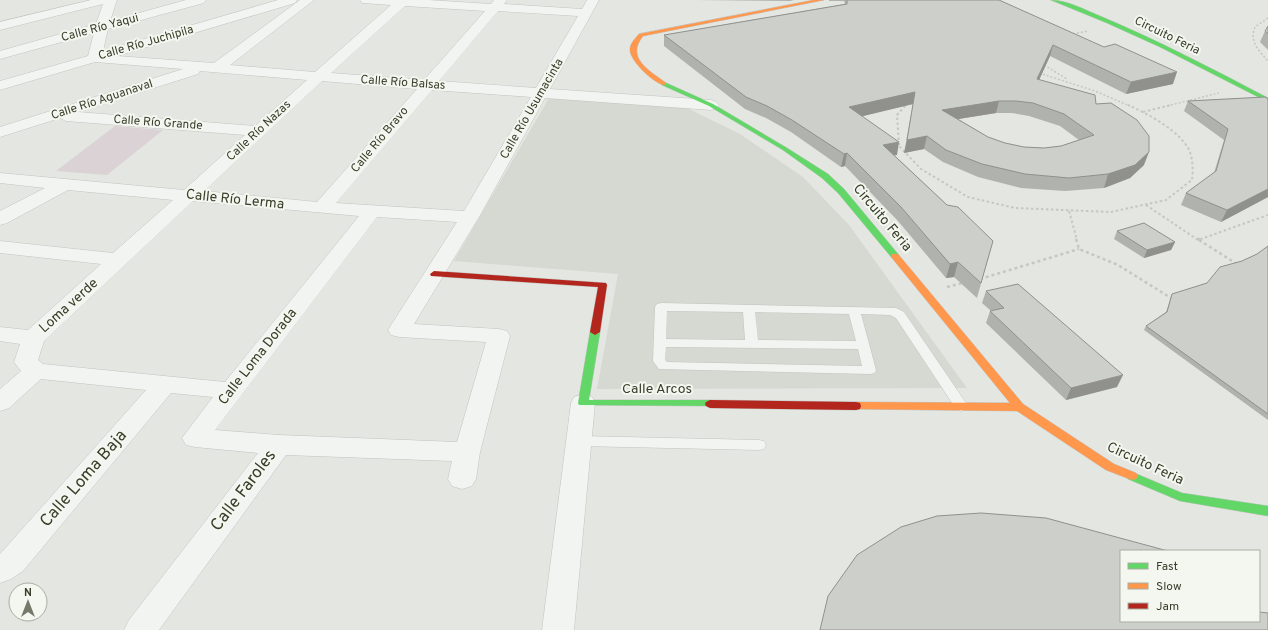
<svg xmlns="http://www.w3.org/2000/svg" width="1268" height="630" viewBox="0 0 1268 630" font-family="Overpass,sans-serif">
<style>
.built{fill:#d5d9d1}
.green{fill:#dad2d5}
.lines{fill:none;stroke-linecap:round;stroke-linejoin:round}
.lane-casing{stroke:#c2c4c0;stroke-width:1}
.street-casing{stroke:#c2c4c0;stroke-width:1}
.fast-casing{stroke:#c2c4c0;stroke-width:1}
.slow-casing{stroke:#c2c4c0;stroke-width:1}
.jam-casing{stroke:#c2c4c0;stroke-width:1}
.path-far2{stroke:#c5c7c2;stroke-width:1.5;stroke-dasharray:2 2;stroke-linecap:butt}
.path-far1{stroke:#c5c7c2;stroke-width:2;stroke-dasharray:2.5 2.5;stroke-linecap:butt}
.path{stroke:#c5c7c2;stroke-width:2.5;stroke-dasharray:3 3;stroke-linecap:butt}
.lane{fill:#f2f4f1;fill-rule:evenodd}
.street{fill:#f2f4f1;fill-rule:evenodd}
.fast{fill:#63d668;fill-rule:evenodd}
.slow{fill:#ff974d;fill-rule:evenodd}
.jam{fill:#b3261e;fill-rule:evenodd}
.wall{fill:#b0b2ae;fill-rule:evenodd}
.shaded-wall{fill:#90918d}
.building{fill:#cdcfca;stroke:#90918d;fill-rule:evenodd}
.labels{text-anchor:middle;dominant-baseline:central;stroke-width:4;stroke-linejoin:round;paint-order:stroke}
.far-street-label{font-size:12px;fill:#373f2a;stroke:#f4f6f0}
.street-label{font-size:14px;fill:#373f2a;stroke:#f4f6f0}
.near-street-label{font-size:17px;fill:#373f2a;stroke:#f4f6f0}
</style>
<rect width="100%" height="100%" fill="#e4e6e2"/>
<path class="built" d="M549 98 683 106 740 134 803 177 849 225 967 388 597 389 618 274 454 261Z"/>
<path class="green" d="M115 126 163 130 107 175 56 171Z"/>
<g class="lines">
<g class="lane-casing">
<g id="lane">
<path d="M661 303 896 308 904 312 968 406 966 409 961 411 956 409 896 318 890 315 861 314 876 370 875 373 870 374 659 369 653 361 655 307 657 304ZM667 311 743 312 745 340 666 339ZM755 312 849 314 856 341 758 340ZM666 347 858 349 862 366 667 362 665 360Z"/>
<path d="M579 436 759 440 764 441 766 445 764 449 759 450 579 446 574 445 572 441 574 437Z"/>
</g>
</g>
<g class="street-casing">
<g id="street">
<path d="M91 0H117L110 21 186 0H206L204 3 108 29 103 51 278 0H297L295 3 117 56 214 63 300 0H314L230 65 315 72 391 5 362 3 360 0H428L491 4 494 0H507L504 4 582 9 587 0H599L550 89 711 100 716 102 719 105 716 108 711 110 545 98 479 217 414 324 499 329 507 331 510 336 480 452 476 479 472 486 462 489 452 486 448 479 452 461 286 455 159 630H124L129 620 258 453 195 447 186 445 182 438 213 397 171 393 23 571 11 579 0 583V554L146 390 41 379 9 408 0 411V389L21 371 14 362 20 344 0 341V327L28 330 101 264 0 253V241L113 253 173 200 68 190 7 223 0 225V211L45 188 0 183V173L184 190 245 135 66 121 60 118 0 137V127L183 69 95 62 0 90V81L88 56 94 33 0 59V51L96 24 103 4 0 30V22ZM405 6 485 11 424 80 331 73ZM498 11 578 16 536 88 439 81ZM200 71 307 80 255 126 78 112 198 74ZM322 81 417 89 317 202 204 191ZM432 90 531 97 464 211 336 203ZM193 201 359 216 225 382 43 364 38 360 44 341ZM377 217 457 222 388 330 391 335 399 337 486 342 457 442 279 435 215 430Z"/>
<path d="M583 394 592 397 595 403 574 630H542L571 403 574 397Z"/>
</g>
</g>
<g class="fast-casing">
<g id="fast">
<path d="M1051 0C1067 0 1085 10 1100 16 1157 40 1213 69 1268 98V102L1160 47 1107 23Z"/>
<path d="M664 82 713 104 787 148 828 174 844 189 898 254 899 256 898 258H892L838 193 822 178 783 150 709 106 662 85 661 84Z"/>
<path d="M595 329 600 332 589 400H710L714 402 715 404 714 406 579 405 578 403 590 332Z"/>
<path d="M1132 472 1182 493 1268 506V516L1180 501 1128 479 1126 476 1128 473Z"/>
</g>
</g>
<g class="slow-casing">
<g id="slow">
<path d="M814 0H824L643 36C625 58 650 71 666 83V85C656 86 630 61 630 50 630 43 635 39 639 34Z"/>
<path d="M892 254H898L1023 404 1114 464 1136 473 1138 476 1136 479 1132 480 1106 470 1017 411 852 409 851 406 852 403 856 402 1010 403 892 258 891 256Z"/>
</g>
</g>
<g class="jam-casing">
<g id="jam">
<path d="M434 271 606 283 607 285 600 332 595 335 590 332 598 287 431 276 430 274Z"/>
<path d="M710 400 856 402 860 403 861 406 860 409 856 410 710 408 706 406 705 404 706 402Z"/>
</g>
</g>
<g class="path-far2">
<path d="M1268 18 1255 27C1249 41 1259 51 1268 61"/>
<path d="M1073 34 1088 31"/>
<path d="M1044 65 1067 79"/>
<path d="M1039 73 1095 91 1130 106"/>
<path d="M905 106 907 104"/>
<path d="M1167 106 1219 93"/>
</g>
<g class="path-far1">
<path d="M1143 112 1171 105"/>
<path d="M896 143 921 169 968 197 1015 208 1111 212 1166 200 1192 180C1193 171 1193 161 1190 152 1181 131 1148 114 1128 105"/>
<path d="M899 145 897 115 906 105"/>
<path d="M1146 205 1198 240 1268 215"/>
<path d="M1069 211 1077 240"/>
</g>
<g class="path">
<path d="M1076 239 1079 249 1118 265 1171 298"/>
<path d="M1197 239H1200"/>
<path d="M1199 240 1237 264"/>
<path d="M980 279 1079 249"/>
<path d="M947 287 963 283"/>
</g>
<use href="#lane" class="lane"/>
<use href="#street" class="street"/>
<use href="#fast" class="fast"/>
<use href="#slow" class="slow"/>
<use href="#jam" class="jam"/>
</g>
<g class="wall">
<path d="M696 0H794L790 1Z"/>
<path d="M829 0H999L1173 84 1126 94 1050 56 1039 80 1096 104 1144 165 1130 178 1104 188 1065 191 1021 188 978 177 943 162 924 149 904 153 913 104 862 116 897 155H894L947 205 993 241 977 298 954 277 946 278 898 221 845 166 841 167 791 132 766 118 745 109 664 46V35L845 4 844 1H829ZM996 113H1012L1029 116 1060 126 1079 140 1061 146 1044 148 1024 147 1005 143 988 137 958 119Z"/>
<path d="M1268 26V50L1260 42 1265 31Z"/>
<path d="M1265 97 1268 197 1221 222 1181 205 1186 193 1214 173 1224 140 1184 111 1188 101Z"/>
<path d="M1117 231 1175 242 1171 250 1144 258 1114 239Z"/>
<path d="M1268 246V420L1144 330 1146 326 1166 312 1172 294 1207 283 1242 261 1257 254Z"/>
<path d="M986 291 1117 387 1066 400 986 323 990 311H991L982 303Z"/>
</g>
<g class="shaded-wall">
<path d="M1053 45 1050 56 1034 91 1037 79Z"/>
<path d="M1177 72 1173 84 1126 94 1131 82Z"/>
<path d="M915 92 913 104 847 120 849 107Z"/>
<path d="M999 101 996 113 940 122 942 110Z"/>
<path d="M927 136 924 149 904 153 907 140Z"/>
<path d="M899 142 897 155 881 158 883 145Z"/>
<path d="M1149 152 1144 165 1130 178 1104 188 1108 174Z"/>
<path d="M847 153 845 166 841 167 844 154Z"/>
<path d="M1268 189V197L1221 222 1227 210Z"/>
<path d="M1175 242 1171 250 1144 258 1147 250Z"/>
<path d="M958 262 954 277 946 278 950 264Z"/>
<path d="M1123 375 1117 387 1066 400 1071 388Z"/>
</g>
<g class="building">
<path d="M847 0H999L1104 47 1115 44 1177 72 1131 82 1053 45 1037 79 1095 95 1096 104 1111 103 1137 120 1149 136V152L1135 165 1108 174 1069 178 1025 174 982 164 946 150 927 136 907 140 915 92 849 107 899 142 883 145 947 205 958 207 993 241 981 283 958 262 950 264 901 207 847 153 844 154 792 120 767 106 746 97 664 35 847 4ZM999 101H1016L1033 103 1064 114 1094 135 1061 146 1044 148 1024 147 1005 143 988 137 942 110Z"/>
<path d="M1268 26V34L1265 31Z"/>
<path d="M1265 97 1268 99V189L1227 210 1186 193 1216 171 1228 129 1188 101Z"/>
<path d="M1144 223 1175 242 1147 250 1117 231Z"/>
<path d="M1268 246V414L1146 326 1167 312 1172 294 1207 283 1220 267 1242 261 1257 254Z"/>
<path d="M1018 284 1123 375 1071 388 990 311 1004 308 986 291Z"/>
<path d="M981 513 1046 518 1168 551H1121V621H1259V612L1268 613V630H820L828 596 857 555 901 527 937 516Z"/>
</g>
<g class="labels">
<g class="far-street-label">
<text transform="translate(100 28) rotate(-15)">Calle Río Yaqui</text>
<text transform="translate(1167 36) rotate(26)">Circuito Feria</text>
<text transform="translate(146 43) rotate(-16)">Calle Río Juchipila</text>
<text transform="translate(403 83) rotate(4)">Calle Río Balsas</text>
<text transform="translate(102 100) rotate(-18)">Calle Río Aguanaval</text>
<text transform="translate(532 109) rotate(-60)">Calle Río Usumacinta</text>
<text transform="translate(158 123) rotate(4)">Calle Río Grande</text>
<text transform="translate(259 131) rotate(-43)">Calle Río Nazas</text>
<text transform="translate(380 140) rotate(-50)">Calle Río Bravo</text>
</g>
<g class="street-label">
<text transform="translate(235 200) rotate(6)">Calle Río Lerma</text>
<text transform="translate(882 218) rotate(50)">Circuito Feria</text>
<text transform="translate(69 306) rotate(-42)">Loma verde</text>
<text transform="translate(258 357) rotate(-52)">Calle Loma Dorada</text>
<text x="657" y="389">Calle Arcos</text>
<text transform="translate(1145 464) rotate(25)">Circuito Feria</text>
</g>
<g class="near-street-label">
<text transform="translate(84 479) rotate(-49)">Calle Loma Baja</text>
<text transform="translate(244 491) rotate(-53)">Calle Faroles</text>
</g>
</g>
<rect x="1120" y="550" width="140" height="72" fill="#f4f6f0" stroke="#a8ada1"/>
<rect x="1128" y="563" width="20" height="6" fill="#63d668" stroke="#a8ada1"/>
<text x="1156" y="570" font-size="12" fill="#373f2a">Fast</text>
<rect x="1128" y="583" width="20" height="6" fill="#ff974d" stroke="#a8ada1"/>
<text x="1156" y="590" font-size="12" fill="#373f2a">Slow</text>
<rect x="1128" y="603" width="20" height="6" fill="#b3261e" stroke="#a8ada1"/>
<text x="1156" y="610" font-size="12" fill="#373f2a">Jam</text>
<g transform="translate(28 602)"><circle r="19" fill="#f4f6f0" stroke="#a8ada1"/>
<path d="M0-3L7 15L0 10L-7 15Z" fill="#74796a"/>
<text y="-6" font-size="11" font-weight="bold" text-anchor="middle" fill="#373f2a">N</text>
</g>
</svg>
